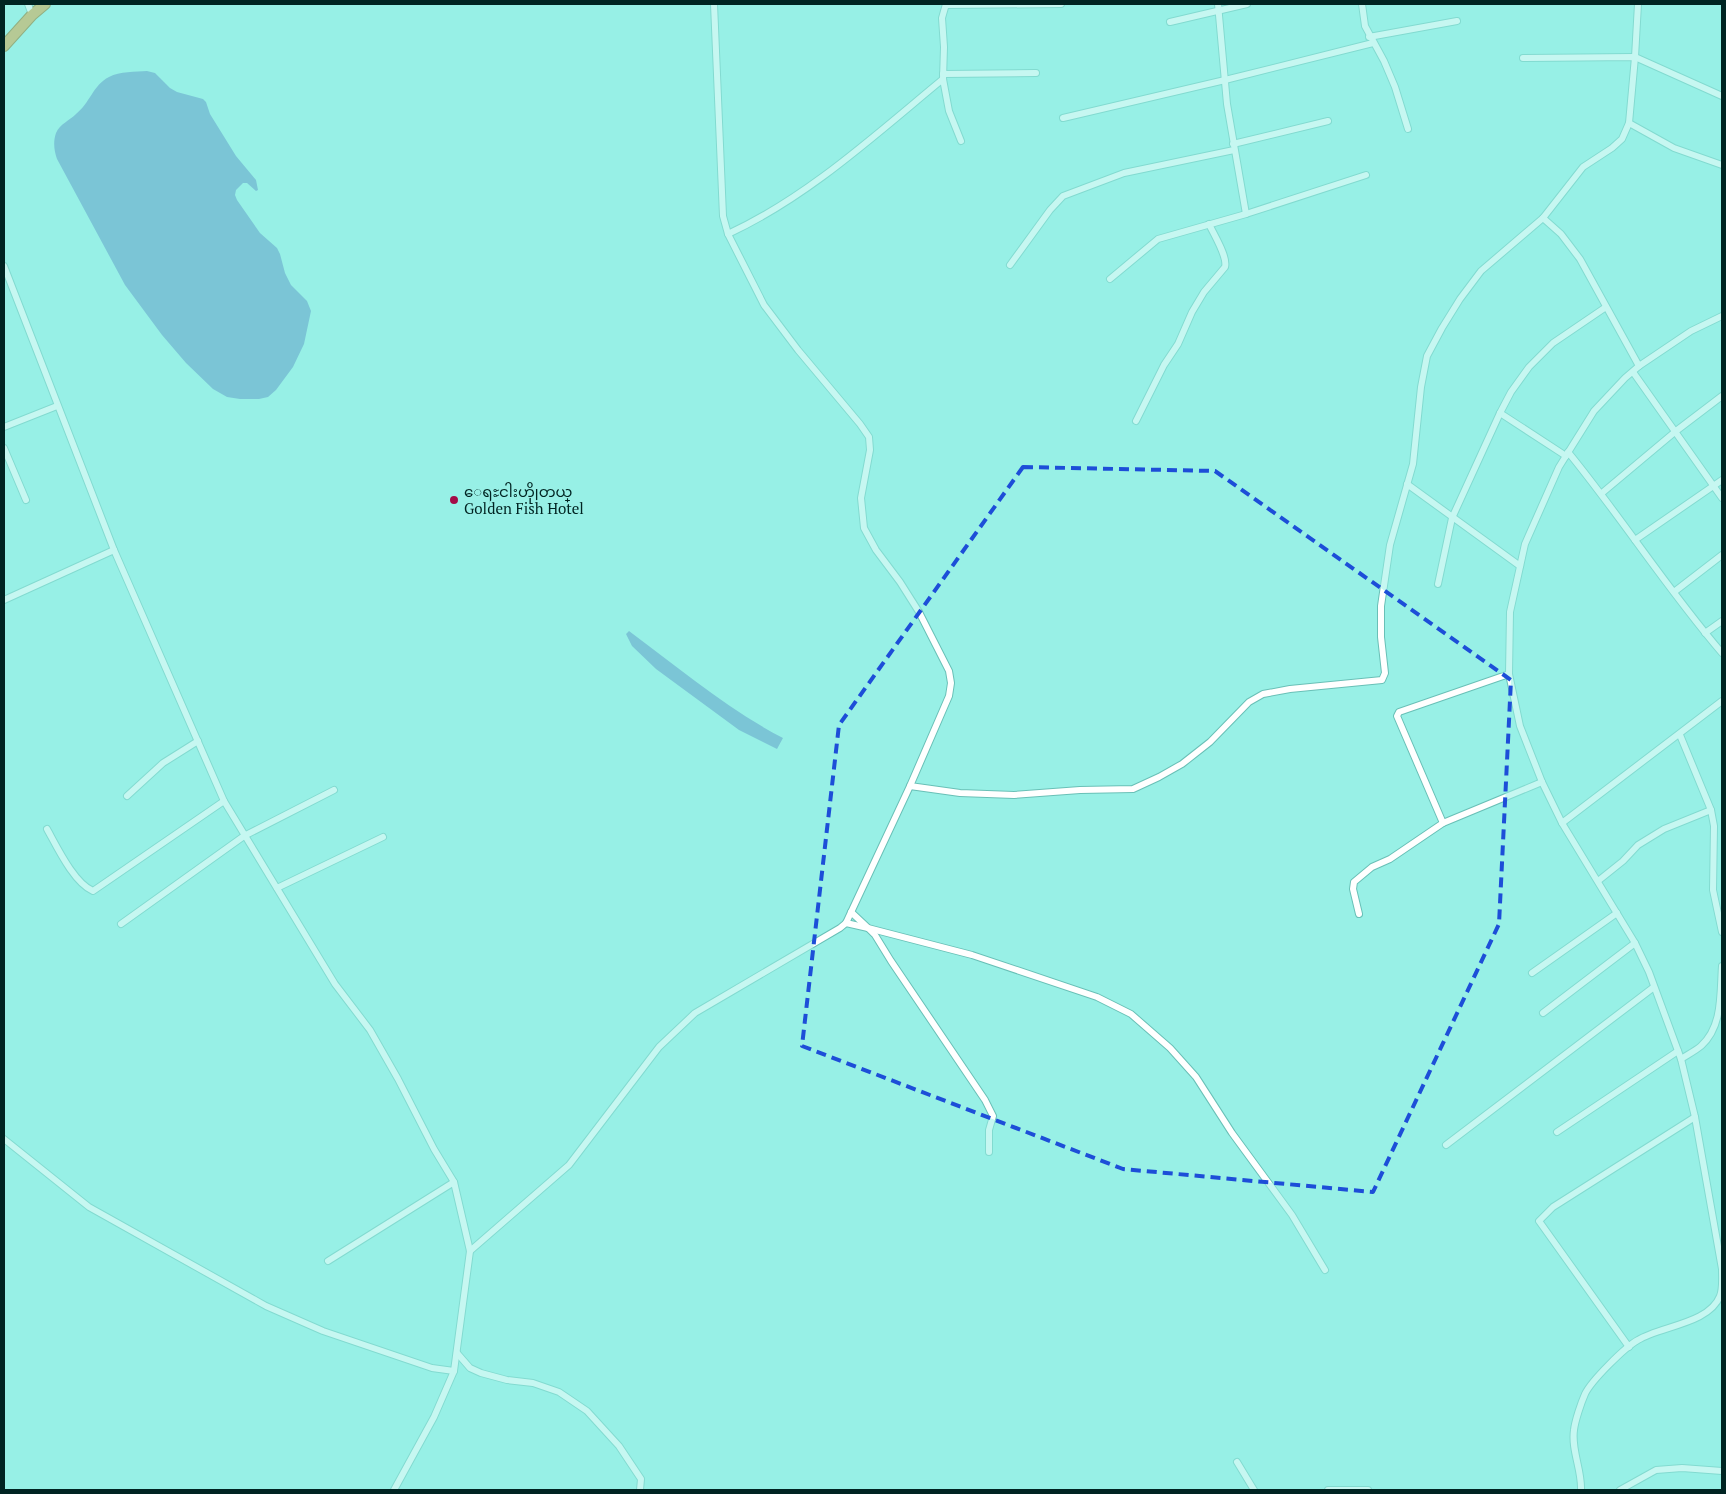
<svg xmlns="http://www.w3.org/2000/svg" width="1726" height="1494" viewBox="0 0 1726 1494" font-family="'PT Serif','Noto Sans Myanmar',serif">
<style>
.water{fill:#5991c4}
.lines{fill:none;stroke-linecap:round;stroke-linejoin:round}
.minor-casing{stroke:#69c0b7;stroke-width:8}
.trunk-casing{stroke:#88600c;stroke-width:12}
.minor{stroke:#fff;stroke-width:6}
.trunk{stroke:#db9a33;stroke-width:10}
.marked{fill:none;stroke:#1d4ed8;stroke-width:4;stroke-dasharray:10 6;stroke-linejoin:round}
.poi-dot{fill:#a30b47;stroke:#98f0e6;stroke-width:2}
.labels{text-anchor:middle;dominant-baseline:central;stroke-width:4;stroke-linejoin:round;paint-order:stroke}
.poi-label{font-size:15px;fill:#002422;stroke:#98f0e6;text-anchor:start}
</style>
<rect width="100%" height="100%" fill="#98f0e6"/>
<g class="water">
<path d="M147 71 155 73 170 88 177 92 203 99 206 102 210 114 236 156 256 180 258 190 256 191 247 183H243L236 190 235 195 237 200 260 233 277 248 280 254 285 273 291 285 307 301 311 311 304 344 293 367 276 390 268 397 259 399H240L227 397 213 389 186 363 162 335 125 285 57 159C54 150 53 142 56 133 60 124 70 120 76 114 90 103 93 85 109 77 120 71 135 72 147 71Z"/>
<path d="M629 631C679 668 727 709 783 738L777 749 739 730 656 669 632 646 626 634Z"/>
</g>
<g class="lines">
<g class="minor-casing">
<g id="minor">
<path d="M28 4 32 15"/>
<path d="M946 4 942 18 944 47 943 79 949 111 961 141"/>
<path d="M1218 4 1227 104 1246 214"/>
<path d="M1362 4 1365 26 1384 61 1395 87 1408 129"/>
<path d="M946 5 1061 4"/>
<path d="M1170 22 1247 4"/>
<path d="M1369 37 1457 21"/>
<path d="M1523 58 1635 57 1722 96"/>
<path d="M943 74 1036 73"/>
<path d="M1063 118 1225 80 1373 43"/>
<path d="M1629 123 1674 148 1722 165"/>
<path d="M1233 144 1328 121"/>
<path d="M1543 218 1561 234 1580 259 1639 366"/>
<path d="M728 234C808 197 875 135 943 79"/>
<path d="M1010 265 1050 210 1063 196 1124 173 1234 150"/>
<path d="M4 266 114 550 224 801 335 984 370 1030 398 1079 434 1149 454 1182 470 1251 454 1371 434 1417 394 1490"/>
<path d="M1110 279 1158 239 1246 214 1366 175"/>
<path d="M1722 316 1691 331 1639 366 1625 378 1594 411 1559 467 1525 544 1510 612 1509 674 1520 726 1542 782 1562 823 1635 943 1649 972 1681 1059 1695 1117 1722 1269"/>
<path d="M1633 372 1722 498"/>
<path d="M1500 413 1566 456"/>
<path d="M1136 421 1164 365 1178 344 1192 312 1204 292 1225 267C1228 257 1214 235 1209 224"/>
<path d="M4 427 57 406"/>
<path d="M4 448 26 500"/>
<path d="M1568 452C1622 518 1667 589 1722 653"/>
<path d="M1407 484 1520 566"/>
<path d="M1602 493 1676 431 1722 396"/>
<path d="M1635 540 1722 480"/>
<path d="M1438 584 1452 518 1500 413 1511 392 1529 367 1553 343 1606 307"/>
<path d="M1674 592 1722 555"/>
<path d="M4 600 114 550"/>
<path d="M1705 633 1722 621"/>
<path d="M1680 735 1711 810 1714 826 1713 890 1722 932"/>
<path d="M910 786 960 793 1014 795 1080 790 1133 789 1159 777 1182 764 1210 742 1249 702 1263 694 1290 689 1382 680 1385 673 1381 637V606L1390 545 1413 464 1421 387 1427 356 1442 328 1460 299 1481 271 1543 218 1583 167 1612 148 1622 139 1629 123 1635 57 1638 4"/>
<path d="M127 796 163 763 198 741"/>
<path d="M1443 823 1397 716 1399 712 1509 674"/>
<path d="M1562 823 1722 701"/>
<path d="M47 829C57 847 74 883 93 891L224 801"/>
<path d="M1598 881 1623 861 1638 845 1664 829 1711 810"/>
<path d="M277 888 383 837"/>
<path d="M851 912 868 928 972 955 1097 997 1131 1014 1170 1048 1196 1077 1232 1133 1292 1215 1325 1270"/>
<path d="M1359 914 1353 889 1354 882 1372 867 1390 859 1443 823 1542 782"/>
<path d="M846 923 868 928 875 935 891 961 985 1100 993 1116 989 1130V1152"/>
<path d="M121 924 244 836 334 790"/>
<path d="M1532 973 1617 913"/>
<path d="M1543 1013 1635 943"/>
<path d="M1681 1059C1687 1055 1695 1051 1701 1046 1723 1026 1720 994 1722 966"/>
<path d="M1557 1132 1678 1051"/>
<path d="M4 1139 89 1207 266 1306 323 1331 432 1368 454 1371"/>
<path d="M1446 1145 1654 987"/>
<path d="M470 1251 569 1165 659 1047 695 1013 840 928 846 923 910 786 949 696 951 683 949 671 919 612 900 582 876 550 864 528 861 498 870 450 869 437 860 424 798 350 764 305 728 234 723 216 714 4"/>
<path d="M328 1261 454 1182"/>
<path d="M1629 1347 1539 1221 1553 1207 1695 1117"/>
<path d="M457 1353 470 1368 481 1373 507 1380 533 1383 559 1392 587 1411 619 1446 641 1479 640 1490"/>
<path d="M1237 1462 1254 1490"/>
<path d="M1328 1490H1368"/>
<path d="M1581 1490C1582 1470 1571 1450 1574 1430 1575 1421 1581 1403 1585 1394 1591 1381 1625 1347 1638 1340 1660 1326 1709 1324 1720 1296 1723 1289 1722 1277 1722 1270"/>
<path d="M1620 1490 1656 1470 1682 1468 1722 1471"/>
</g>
</g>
<g class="trunk-casing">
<path id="trunk" d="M4 46 32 15 45 4"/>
</g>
<use href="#minor" class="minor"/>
<use href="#trunk" class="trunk"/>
</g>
<path d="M0 0H1726V1494H0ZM1023 467 1215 471 1511 680 1499 924 1373 1192 1123 1169 802 1046 839 725Z" fill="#98f0e6" fill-opacity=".55" fill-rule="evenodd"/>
<path class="marked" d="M1023 467 1215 471 1511 680 1499 924 1373 1192 1123 1169 802 1046 839 725Z"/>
<circle class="poi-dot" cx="454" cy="500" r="5"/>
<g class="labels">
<g class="poi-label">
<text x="464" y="491">ေရႊငါးဟိုုတယ္<tspan x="464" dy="17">Golden Fish Hotel</tspan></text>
</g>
</g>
<rect width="1726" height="1494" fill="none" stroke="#002422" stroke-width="10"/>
</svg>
